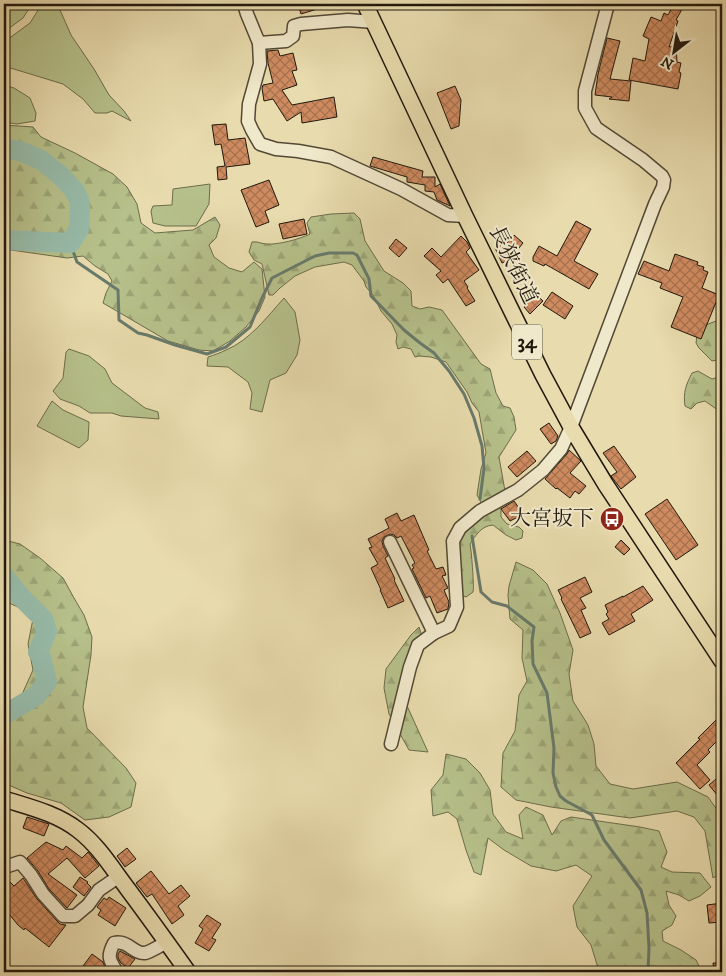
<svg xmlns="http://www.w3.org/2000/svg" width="726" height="976" viewBox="0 0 726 976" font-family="'IM FELL DW Pica','Noto Serif JP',serif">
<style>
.grass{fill:#b6c08a;stroke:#6c6c4c}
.forest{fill:url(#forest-firs);stroke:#6c6c4c}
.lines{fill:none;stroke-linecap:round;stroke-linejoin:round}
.stream{stroke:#687a6b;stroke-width:3}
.river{stroke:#97bba9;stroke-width:20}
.building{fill:url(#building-cross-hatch);stroke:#21180d}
.minor-casing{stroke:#534935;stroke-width:15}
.major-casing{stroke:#21180d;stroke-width:18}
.minor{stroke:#f0e8ca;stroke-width:12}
.major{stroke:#e8dbad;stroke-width:15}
.labels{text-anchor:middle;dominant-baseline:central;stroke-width:4;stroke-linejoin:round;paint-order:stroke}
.shield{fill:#f0e8ca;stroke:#5f5646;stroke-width:1}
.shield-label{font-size:20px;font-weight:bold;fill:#21180d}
.street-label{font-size:21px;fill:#21180d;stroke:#f0e8ca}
.poi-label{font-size:21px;fill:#21180d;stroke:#f0e8ca;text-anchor:end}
</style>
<defs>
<pattern id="forest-firs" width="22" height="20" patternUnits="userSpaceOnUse" patternTransform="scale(1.25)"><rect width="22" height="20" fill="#b6c08a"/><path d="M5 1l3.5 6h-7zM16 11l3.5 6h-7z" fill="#9ca476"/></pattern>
<pattern id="building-cross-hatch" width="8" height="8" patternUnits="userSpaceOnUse" patternTransform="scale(1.25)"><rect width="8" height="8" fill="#cf8b60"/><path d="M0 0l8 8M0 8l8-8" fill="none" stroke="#a8714e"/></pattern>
</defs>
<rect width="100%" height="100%" fill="#e8dbad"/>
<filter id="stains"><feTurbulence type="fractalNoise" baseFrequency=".004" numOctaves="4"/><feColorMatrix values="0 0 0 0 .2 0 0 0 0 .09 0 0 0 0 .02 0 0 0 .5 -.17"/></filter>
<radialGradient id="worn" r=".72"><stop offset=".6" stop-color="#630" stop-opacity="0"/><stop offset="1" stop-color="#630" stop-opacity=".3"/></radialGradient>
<g class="grass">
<path d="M4 4H32L23 18 4 32Z"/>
<path d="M42 4H62L60 10 71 35 94 69 109 95 124 111 131 121 112 111 107 113H95L83 99 63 84 4 66V42L30 23Z"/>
<path d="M4 85 14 88 30 98 36 113 35 121 17 124 4 122Z"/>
<path d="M210 184 209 204 196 226H165L153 223 151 211 153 206 172 205 173 189Z"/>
<path d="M284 298 295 312 300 340 297 355 286 373 270 380 262 412 250 409 252 393 248 382 228 367 207 366 208 357C214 355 220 353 226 350 250 340 267 317 284 298Z"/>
<path d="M69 349 89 356 105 369 112 383 145 408 158 412 159 419 121 416 112 413H90L79 406 60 399 53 391 63 378 66 352Z"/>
<path d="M52 401 63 410 89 422 88 440 79 448 37 426Z"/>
</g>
<g class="forest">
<path d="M4 125 33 127 41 137 75 153 113 174 127 187 137 204 141 223 155 233 193 230 215 217 220 225 216 238 209 245 214 257 229 268 242 272 254 262 262 269 265 297 259 311 246 327 230 341 213 351 199 350 168 341 103 303 106 293 112 281 108 274 95 266 83 256 67 258 4 249Z"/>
<path d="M354 213 360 219 365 241 384 271 403 283 411 291 412 306 420 309 429 307 442 310 481 364 490 369 496 393 503 406 510 408 514 417 516 430 499 457 505 491 501 507V517L507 524 519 527 523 531 522 538 516 540 506 535 493 525C481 526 476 535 470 544 472 555 472 564 473 575 473 583 474 585 473 592L466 597 460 595 456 547 482 504 477 495 481 469 486 453 479 412 472 403 467 392 446 362 431 357 419 356 415 357 411 349 403 347 398 349 396 342 397 335 392 324 381 311 373 295 366 287 364 281 352 265 344 262 315 267 295 276 280 288 273 295H269L262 264 254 260 249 252 252 242C258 241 261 244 267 244 278 245 300 239 310 234L307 223 311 217 331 214Z"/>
<path d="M716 321H722V359L712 361 699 348 696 343 698 328Z"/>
<path d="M698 371 712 379 719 377H722V413L705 401 697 403 691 409 685 406C683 392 686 385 692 373Z"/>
<path d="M4 540 20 544 40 558 63 578 74 598 84 615 92 637 91 655 83 707 87 728 126 768 136 783 131 807 109 817 85 820 61 803 27 793 4 783V709L19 701 33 670 28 644 34 614 9 603 4 590Z"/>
<path d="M516 562 533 570 547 584 560 613 573 650 569 674 573 701 588 725 594 744 596 766 610 784 633 789 677 782 708 797 718 811 722 822 721 873 713 878 705 831 694 817 677 811 630 818 551 807 516 800 501 787 503 753 515 731 519 695 527 681 522 658 523 630 510 619 508 595 509 586Z"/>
<path d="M419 627 422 636 398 686 428 752 409 750 389 714 384 688 386 669 411 635Z"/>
<path d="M446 754 466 759 480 773 490 790 493 814 506 832 523 839 519 815 526 807 543 815 552 835 561 821 571 817 640 827 659 831 667 852 661 867 672 872 700 873 711 887 700 896 689 901 679 895 666 891 669 905 676 916 672 925 662 931 663 941 681 950 696 960 702 972H597L598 968 591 945 577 927 573 906 592 876 576 865 556 871 531 866 504 850 488 838 481 875 474 872 466 850 457 819 448 812 433 816 431 790 443 775Z"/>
</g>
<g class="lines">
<g class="stream">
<path d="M70 243 77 262 118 290 119 320 138 333 147 335 175 345 207 354 226 347 250 327 262 298 272 278 315 256 329 253H353L357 255 369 279 371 296 404 330 420 343 434 353 449 371 464 394 474 418 482 446 484 468 480 499"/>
<path d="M472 536 481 592 492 602 507 606 534 627 532 641 533 664 547 693 554 748 553 773 556 787 560 796 566 801 592 815 604 840 641 890 647 913 649 948 648 972"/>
</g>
<g class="river">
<path d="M4 149 20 151 41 160 60 175 74 190 79 200 80 208 79 229 70 243 4 240"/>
<path d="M4 576 20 596 43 619 47 631 38 652 41 657 47 682 36 696 4 715"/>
</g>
</g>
<g class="building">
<path d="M298 4H326L327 6 301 14Z"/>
<path d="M674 4H685L676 20 678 21 669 47 676 46 677 62 681 63 679 72 681 73 678 89 629 80 633 58 645 61 649 39 643 36 651 17 661 21 664 13 668 15Z"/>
<path d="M607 38 620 41 610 79 631 81 629 101 609 99 612 97 595 95 598 74Z"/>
<path d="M278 50 280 56 293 53 297 70 292 71 297 85 282 90 292 105 334 97 337 117 302 123 301 112 287 121 273 99 264 101 262 88 263 85 273 83 268 63 267 51Z"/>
<path d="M455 86 461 100 459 126 451 129 437 93Z"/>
<path d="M226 124 228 140 245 138 250 164 226 167 227 179 218 180 217 167 225 166 221 144 215 145 212 125Z"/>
<path d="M373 157 423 171 422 177H435V187L440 184 450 206 437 200 434 192 425 191V185L407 182V177L370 166Z"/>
<path d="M269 180 279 205 265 211 269 222 256 227 241 190Z"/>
<path d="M304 219 307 234 283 239 279 224Z"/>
<path d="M576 221 591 229 574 261 598 274 589 289 545 264 544 266 533 261V257L539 246 557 256Z"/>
<path d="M514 235 523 243 515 253 516 257 502 263 495 248 507 243Z"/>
<path d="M461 236 467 242 470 248 466 252 479 270 464 281 468 287 467 288 475 301 466 306 448 279 443 283 436 275 441 271 424 256 432 248 441 257Z"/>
<path d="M396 239 407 248 399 257 389 248Z"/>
<path d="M675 254 698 262 697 265 704 267 703 270 708 272 702 288 719 295 701 339 671 327 683 297 660 288 662 283 638 274 644 261 669 271Z"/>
<path d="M552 292 573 306 565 319 543 305Z"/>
<path d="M536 294 543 301 530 314 524 307Z"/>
<path d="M549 423 558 436 556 441 551 444 540 429Z"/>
<path d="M614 446 636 477 621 489 611 476 617 472 603 453Z"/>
<path d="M569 450 581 461 570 473 586 486 579 494 575 491 570 498 557 488 556 489 545 479 567 454Z"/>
<path d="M527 451 536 461 517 477 508 467Z"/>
<path d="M667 499 698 545 676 560 645 514Z"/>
<path d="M514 501 524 515 518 520 516 518 510 521 501 509Z"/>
<path d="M397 513 401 521 414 515 429 550 427 551 436 569 443 567 446 575 442 576 448 588 444 590 449 602 448 609 437 613 430 596 426 598 412 569 414 568 412 565 415 563 401 536 397 538 394 535 390 534 384 537 382 541 383 546 388 556 385 558 395 579 394 580 404 601 388 608 380 590H381L371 568 378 564 369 548 372 547 368 539 389 528 385 519Z"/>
<path d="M621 540 630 549 624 555 615 547Z"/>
<path d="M585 577 592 592 580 598 586 608 581 610 591 633 580 638 561 599 562 598 558 590Z"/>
<path d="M643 586 653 600 631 614 635 621 609 635 602 623 609 619 606 614 608 612 605 605 623 596V597Z"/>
<path d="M718 718 722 723V736L708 750 710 752 697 765 710 780 700 789 676 763 700 739 698 738Z"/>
<path d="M722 774V801L709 785Z"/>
<path d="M27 817 49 824 44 836 23 828Z"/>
<path d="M46 842 63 850 66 846 82 858 88 852 99 866 85 878 67 858 48 874 77 895 67 908 49 889 38 871 27 858Z"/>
<path d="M127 848 136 859 125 867 117 856Z"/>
<path d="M151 871 169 894 181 885 190 896 178 906 184 915 172 924 152 894 147 897 136 883Z"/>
<path d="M4 876 14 886 23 878 37 899 57 921 60 924 66 925 49 947 25 928 24 930 18 925 4 908Z"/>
<path d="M80 877 88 882 87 883 91 887 84 896 73 887Z"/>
<path d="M109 897 126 908 115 926 98 915 101 910 97 907 104 898 107 900Z"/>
<path d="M722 903V922L709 923 707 905Z"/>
<path d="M207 915 221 924 212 938 216 940 209 951 195 943 203 929 199 926Z"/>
<path d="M120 951 135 959 128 968 121 963 118 958V954Z"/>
<path d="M92 954 103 962 107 972H91L83 966Z"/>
<path d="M713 963H722V972H714Z"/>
</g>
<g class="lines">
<g class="minor-casing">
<g id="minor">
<path d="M244 4 247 14 259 43 260 64 249 104 248 121 252 130 260 144 276 149 298 151 331 157 401 189 448 215 465 216"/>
<path d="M259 43 286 41 293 36 294 26 301 24 348 20 374 22"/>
<path d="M390 542 434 633"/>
<path d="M391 744 410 667 418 645 434 633 449 626 457 607 453 541 460 528 480 511 518 490 543 470 561 449 571 427 655 204 663 187 664 180 662 176 643 160 596 128 585 108V91L608 4"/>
<path d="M4 863 8 866 20 862 31 875 43 894 63 916H75L88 905 99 890 118 877"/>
<path d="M117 972C109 960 107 956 114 943 129 940 133 954 145 953 150 952 161 945 167 942"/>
</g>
</g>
<g class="major-casing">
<g id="major">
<path d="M365 4 465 216 543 375 571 427 606 485 722 661"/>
<path d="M4 799C29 807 56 813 78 830 98 845 112 868 127 888 148 916 168 944 188 972"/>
</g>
</g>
<use href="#minor" class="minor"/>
<use href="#major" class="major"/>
</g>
<defs>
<g id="bus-disc" transform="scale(1.25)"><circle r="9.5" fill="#8f2418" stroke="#f0e8ca"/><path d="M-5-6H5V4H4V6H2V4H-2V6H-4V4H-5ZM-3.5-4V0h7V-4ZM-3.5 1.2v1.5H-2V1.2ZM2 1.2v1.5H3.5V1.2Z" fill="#fff"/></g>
</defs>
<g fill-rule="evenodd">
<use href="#bus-disc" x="612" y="519"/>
</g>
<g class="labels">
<rect class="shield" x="512" y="324.5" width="30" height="35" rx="4"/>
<g class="shield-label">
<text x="527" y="342">34</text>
</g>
<g class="street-label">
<text transform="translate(513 265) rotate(64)">長狭街道</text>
</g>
<g class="poi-label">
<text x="594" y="519">大宮坂下</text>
</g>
</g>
<rect width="726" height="976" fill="none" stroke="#e8dbad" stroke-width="20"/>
<rect x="5" y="5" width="716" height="966" fill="none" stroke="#21180d" stroke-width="2.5"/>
<rect x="10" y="10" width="706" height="956" fill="none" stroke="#21180d"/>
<g transform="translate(674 52) rotate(211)" stroke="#f0e8ca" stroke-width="4" paint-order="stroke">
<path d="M0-4L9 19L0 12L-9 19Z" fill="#21180d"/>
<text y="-8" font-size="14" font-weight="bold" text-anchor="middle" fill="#21180d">N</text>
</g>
<rect width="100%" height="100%" filter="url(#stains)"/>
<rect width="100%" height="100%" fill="url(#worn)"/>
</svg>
